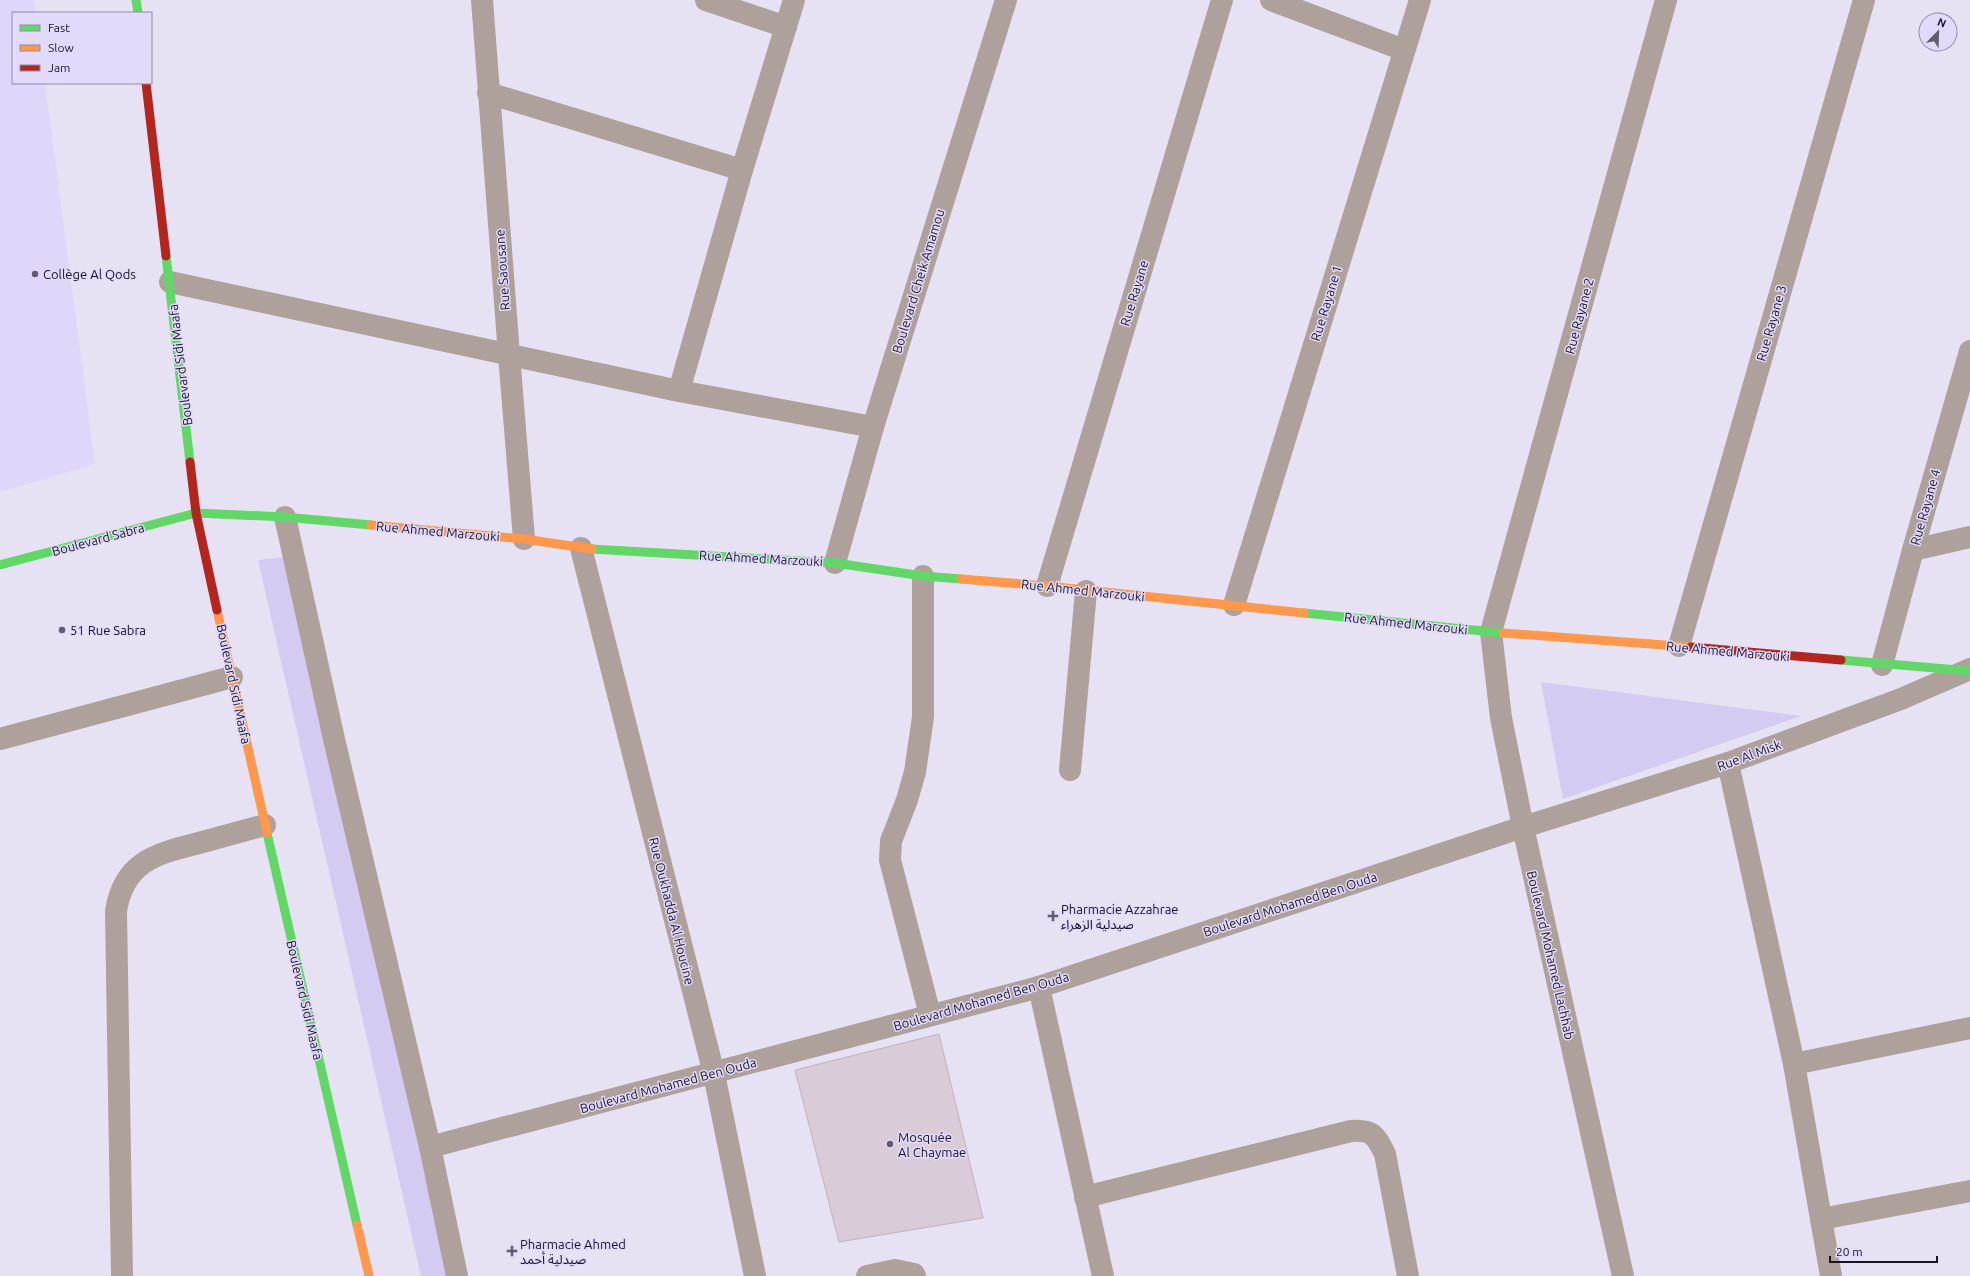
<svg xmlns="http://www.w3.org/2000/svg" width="1970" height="1276" viewBox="0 0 1970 1276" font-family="Ubuntu,'Noto Sans Arabic',sans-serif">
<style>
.built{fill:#dfd6f9}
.green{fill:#d4caf2}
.building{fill:#d9ccd8;stroke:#bfb3be}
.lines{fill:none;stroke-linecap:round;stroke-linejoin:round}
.street{stroke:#aea09b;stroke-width:22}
.fast{stroke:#63d668;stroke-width:9}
.slow{stroke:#ff974d;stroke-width:9}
.jam{stroke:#b3261e;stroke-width:9}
.poi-dot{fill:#615c6e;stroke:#e2dafb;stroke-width:1.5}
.labels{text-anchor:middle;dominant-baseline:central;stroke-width:3;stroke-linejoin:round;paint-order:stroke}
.street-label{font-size:13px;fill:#191427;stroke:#e2dafb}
.poi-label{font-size:13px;fill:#191427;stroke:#e2dafb;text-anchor:start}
</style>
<rect width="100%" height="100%" fill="#e6e2f3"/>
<path class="built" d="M0 0H34L36 13H13V83H45L95 464 0 492Z"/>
<g class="green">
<path d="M284 557 448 1276H421L258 560Z"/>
<path d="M1541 682 1801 716 1563 799Z"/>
</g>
<path class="building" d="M939 1034 983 1218 839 1242 795 1070Z"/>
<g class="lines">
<g class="street">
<path d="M482 0 509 355 524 539"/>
<path d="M706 0 786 27"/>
<path d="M1271 0 1404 50"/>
<path d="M488 93 742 170"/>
<path d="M170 282 679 391 873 427"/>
<path d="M679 391 742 170 794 0"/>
<path d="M285 517 334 739 430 1147 457 1276"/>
<path d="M581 548 714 1074 755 1276"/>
<path d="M1913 550 1970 537"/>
<path d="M835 563 873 427 1006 0"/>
<path d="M923 576V717L915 772 907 800 891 841 890 860 930 1015"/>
<path d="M1047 586 1222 0"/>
<path d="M1234 605 1420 0"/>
<path d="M1679 646 1864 0"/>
<path d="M1882 665 1913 550 1970 351"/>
<path d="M0 739 232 677"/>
<path d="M1728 763 1794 1064 1831 1276"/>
<path d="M1070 770 1086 591"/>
<path d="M1039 987 1103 1276"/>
<path d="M1794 1064 1970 1028"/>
<path d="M430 1147 1039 987 1523 827 1728 763 1901 699 1970 669"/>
<path d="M1085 1197 1351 1131C1373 1129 1376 1136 1385 1154L1408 1276"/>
<path d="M1821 1219 1970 1191"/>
<path d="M122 1276 116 911C124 861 156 854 199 843 221 837 243 831 265 825"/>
<path d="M867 1276 895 1270 914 1274 915 1276"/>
<path d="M1623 1276 1523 827 1501 718 1491 632 1666 0"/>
</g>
<g class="fast">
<path d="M136 0 138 13"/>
<path d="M166 256 190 462"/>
<path d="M592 549 835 563 923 576 961 579"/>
<path d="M0 565 196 513 285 517 371 525"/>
<path d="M1304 613 1503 633"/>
<path d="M1841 660 1970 671"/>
<path d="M267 833 357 1225"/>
</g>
<g class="slow">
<path d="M371 525 524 539 592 549"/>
<path d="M961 579 1047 586 1304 613"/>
<path d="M217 610 267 833"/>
<path d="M1503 633 1691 647"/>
<path d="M357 1225 369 1276"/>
</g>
<g class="jam">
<path d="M146 83 166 256"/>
<path d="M190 462 196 513 217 610"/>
<path d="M1691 647 1841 660"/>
</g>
</g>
<g class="poi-dot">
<circle cx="35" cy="274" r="4"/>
<circle cx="62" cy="630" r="4"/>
<path d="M1051 910h4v4h4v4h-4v4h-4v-4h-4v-4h4z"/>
<circle cx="890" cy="1144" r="4"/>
<path d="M510 1245h4v4h4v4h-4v4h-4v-4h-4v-4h4z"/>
</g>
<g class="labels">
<g class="street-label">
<text transform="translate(502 270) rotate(-94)">Rue Saousane</text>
<text transform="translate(918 281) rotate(-73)">Boulevard Cheik Amamou</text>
<text transform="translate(1134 293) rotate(-73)">Rue Rayane</text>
<text transform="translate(1326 303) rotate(-73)">Rue Rayane 1</text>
<text transform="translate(1579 316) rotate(-75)">Rue Rayane 2</text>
<text transform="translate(1771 323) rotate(-74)">Rue Rayane 3</text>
<text transform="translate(180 365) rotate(-97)">Boulevard Sidi Maafa</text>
<text transform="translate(1925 507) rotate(-74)">Rue Rayane 4</text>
<text transform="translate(438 531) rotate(5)">Rue Ahmed Marzouki</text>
<text transform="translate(98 539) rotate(-15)">Boulevard Sabra</text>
<text transform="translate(761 558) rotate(3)">Rue Ahmed Marzouki</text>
<text transform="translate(1083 590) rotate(6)">Rue Ahmed Marzouki</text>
<text transform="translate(1406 623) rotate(6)">Rue Ahmed Marzouki</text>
<text transform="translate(1728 651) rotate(5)">Rue Ahmed Marzouki</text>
<text transform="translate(234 684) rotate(78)">Boulevard Sidi Maafa</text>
<text transform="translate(1749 755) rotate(-20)">Rue Al Misk</text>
<text transform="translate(1290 904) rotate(-18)">Boulevard Mohamed Ben Ouda</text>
<text transform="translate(672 911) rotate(76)">Rue Oukhadda Al Houcine</text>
<text transform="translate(1551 955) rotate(77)">Boulevard Mohamed Lachhab</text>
<text transform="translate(305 1000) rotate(77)">Boulevard Sidi Maafa</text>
<text transform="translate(981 1001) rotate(-16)">Boulevard Mohamed Ben Ouda</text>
<text transform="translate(668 1085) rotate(-15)">Boulevard Mohamed Ben Ouda</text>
</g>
<g class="poi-label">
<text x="43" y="274">Collège Al Qods</text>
<text x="70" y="630">51 Rue Sabra</text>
<text x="1061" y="909">Pharmacie Azzahrae<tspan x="1061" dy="15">صيدلية الزهراء</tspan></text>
<text x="898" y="1137">Mosquée<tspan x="898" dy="15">Al Chaymae</tspan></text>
<text x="520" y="1244">Pharmacie Ahmed<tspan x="520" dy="15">صيدلية أحمد</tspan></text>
</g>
</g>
<rect x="12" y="12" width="140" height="72" fill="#e2dafb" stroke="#928ba6"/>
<rect x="20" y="25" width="20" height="6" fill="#63d668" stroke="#928ba6"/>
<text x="48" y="32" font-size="12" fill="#191427">Fast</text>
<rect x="20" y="45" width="20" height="6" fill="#ff974d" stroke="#928ba6"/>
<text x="48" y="52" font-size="12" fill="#191427">Slow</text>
<rect x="20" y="65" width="20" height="6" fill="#b3261e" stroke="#928ba6"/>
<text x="48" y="72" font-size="12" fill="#191427">Jam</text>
<g transform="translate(1938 32) rotate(23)"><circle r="19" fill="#e2dafb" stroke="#928ba6"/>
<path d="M0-3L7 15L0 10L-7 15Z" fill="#615c6e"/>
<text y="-6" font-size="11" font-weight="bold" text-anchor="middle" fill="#191427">N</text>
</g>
<path d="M1830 1256v6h107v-6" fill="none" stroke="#191427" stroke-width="2"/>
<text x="1836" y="1256" font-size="12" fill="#191427" stroke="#e2dafb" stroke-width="3" paint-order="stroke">20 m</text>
</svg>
